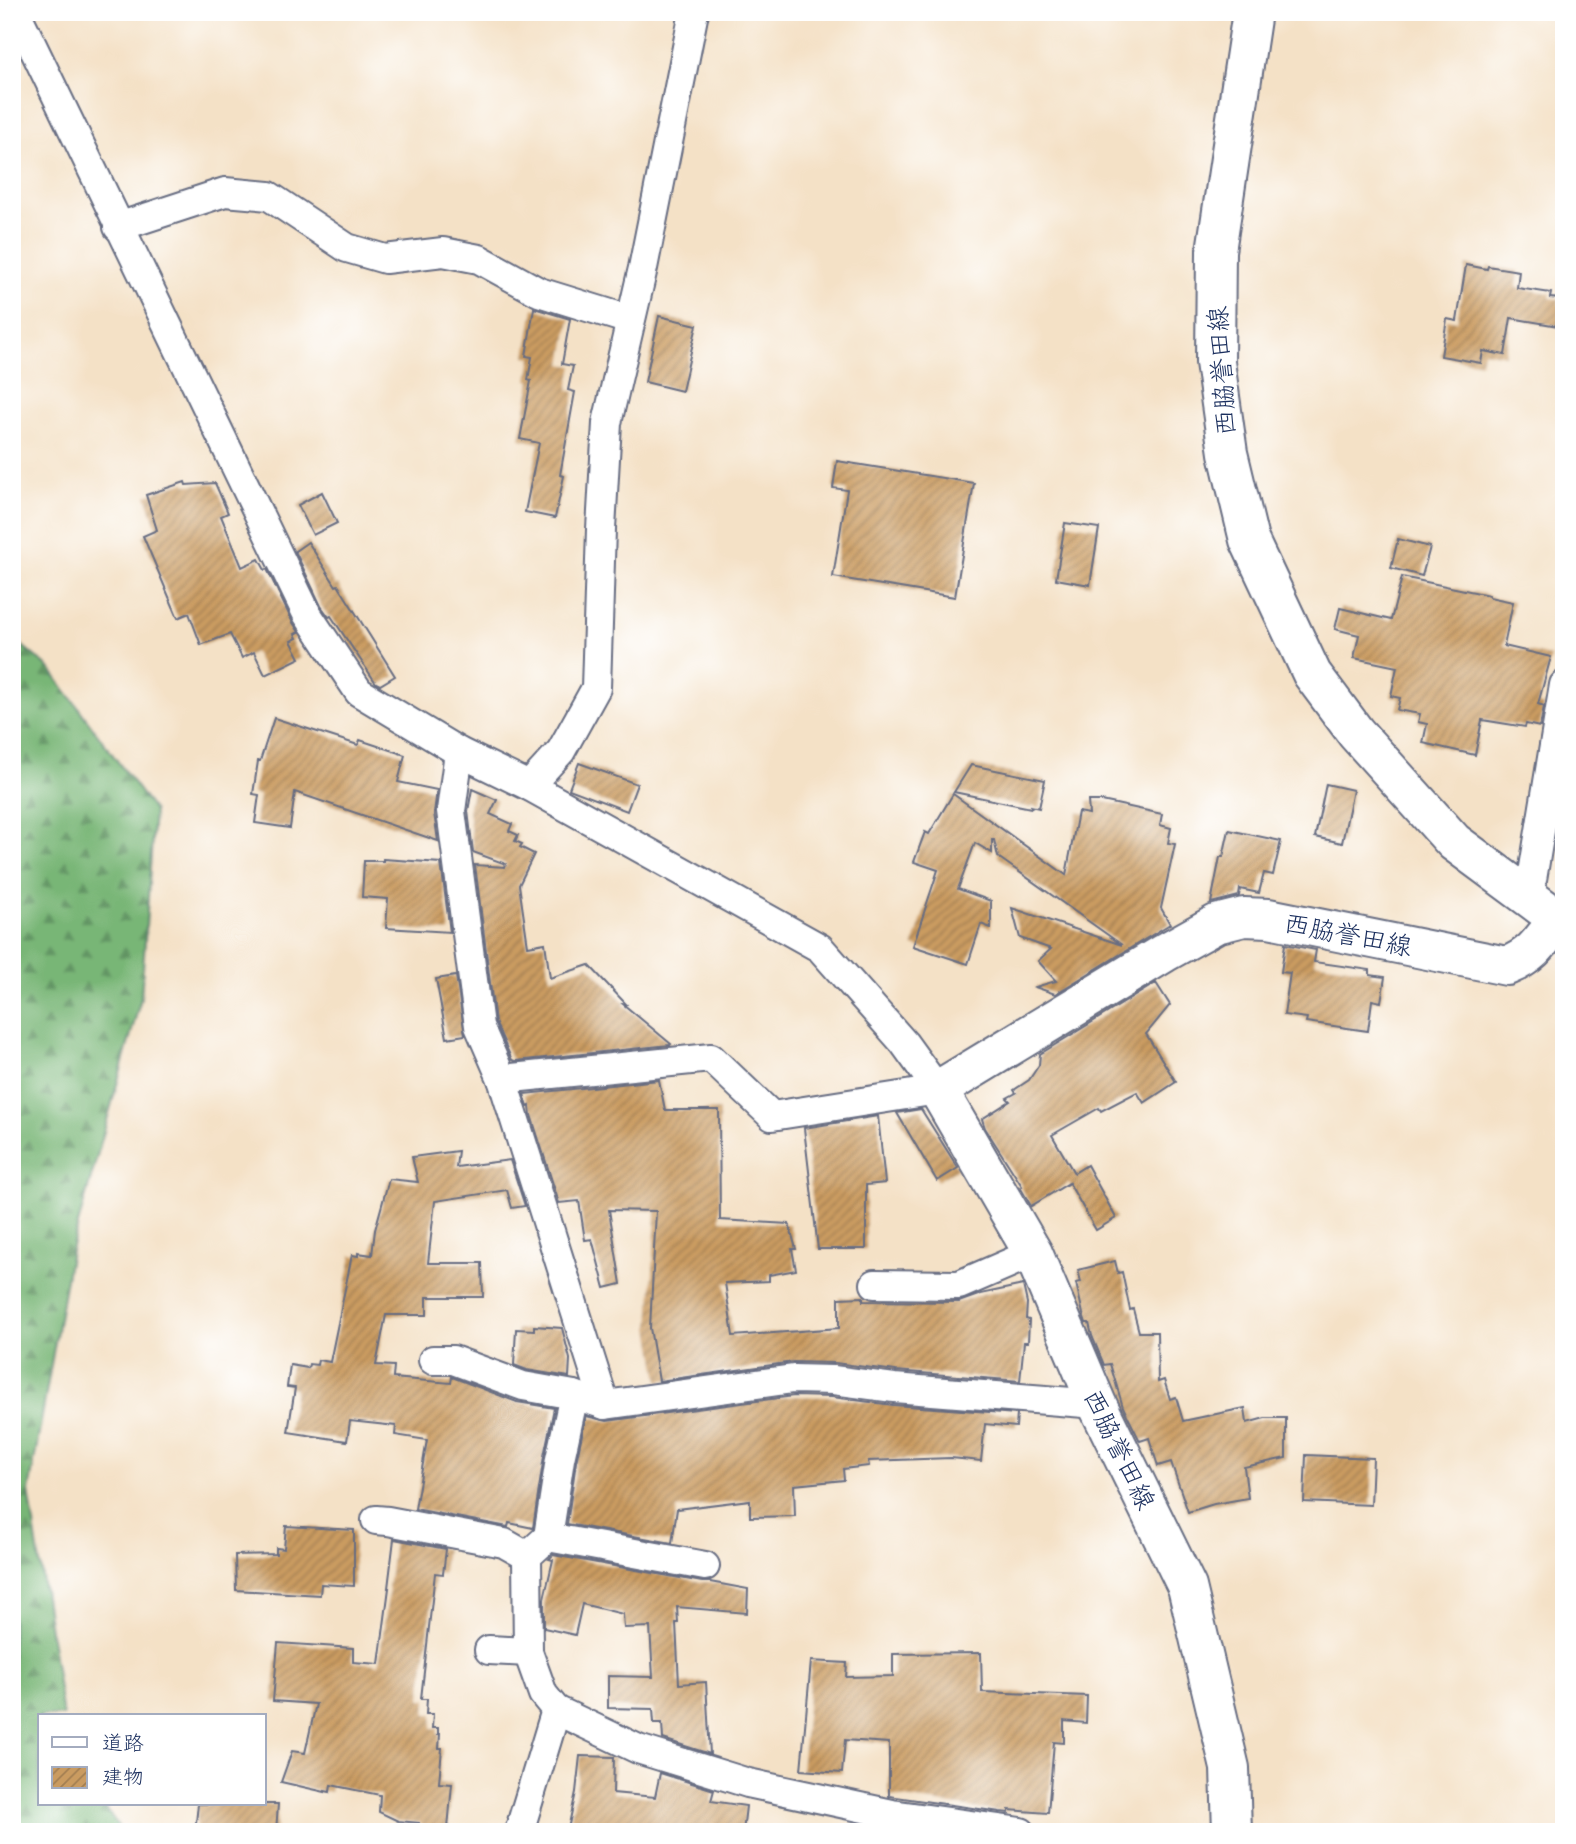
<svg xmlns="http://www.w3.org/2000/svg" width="1576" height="1844" viewBox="0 0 1576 1844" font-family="'Patrick Hand','Klee One',sans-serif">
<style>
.forest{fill:url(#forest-firs);stroke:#4a726a;stroke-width:2}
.building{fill:url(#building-hatch)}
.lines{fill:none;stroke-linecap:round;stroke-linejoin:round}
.street-casing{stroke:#676d82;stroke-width:32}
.secondary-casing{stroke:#676d82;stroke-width:42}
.street{stroke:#fff;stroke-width:28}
.secondary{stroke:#fff;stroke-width:38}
.labels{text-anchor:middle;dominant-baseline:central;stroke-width:6;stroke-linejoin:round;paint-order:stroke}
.street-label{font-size:26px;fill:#1b2f5e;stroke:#fff}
</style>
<defs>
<pattern id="forest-firs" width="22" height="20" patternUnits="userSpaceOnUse" patternTransform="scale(1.75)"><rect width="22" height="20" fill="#78b676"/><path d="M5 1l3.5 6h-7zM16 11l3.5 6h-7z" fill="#629464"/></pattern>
<pattern id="building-hatch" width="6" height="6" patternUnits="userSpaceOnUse" patternTransform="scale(1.75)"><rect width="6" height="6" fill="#ca9b60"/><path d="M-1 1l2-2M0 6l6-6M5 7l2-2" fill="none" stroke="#a37f52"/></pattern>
</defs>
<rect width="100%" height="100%" fill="#fff"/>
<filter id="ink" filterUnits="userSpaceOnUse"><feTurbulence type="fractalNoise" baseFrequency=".0143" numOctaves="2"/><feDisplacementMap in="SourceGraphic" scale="14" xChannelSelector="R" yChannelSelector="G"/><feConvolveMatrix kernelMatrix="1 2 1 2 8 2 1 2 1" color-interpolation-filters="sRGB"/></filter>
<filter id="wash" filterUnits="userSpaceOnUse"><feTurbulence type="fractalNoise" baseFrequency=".00686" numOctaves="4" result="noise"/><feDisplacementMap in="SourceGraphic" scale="28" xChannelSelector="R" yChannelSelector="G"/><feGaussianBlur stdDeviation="1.57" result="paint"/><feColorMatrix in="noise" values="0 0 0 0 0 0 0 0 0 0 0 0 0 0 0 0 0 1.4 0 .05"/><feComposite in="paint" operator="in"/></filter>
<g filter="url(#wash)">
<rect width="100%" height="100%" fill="#f4e1c6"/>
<path class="forest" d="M12 637 50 669 154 811 141 998 71 1250 29 1491 63 1716H40V1804H103L122 1832H12Z"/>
<g id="blocks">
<g class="building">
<path d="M1466 265 1487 269 1488 266 1519 271 1517 288 1551 293 1550 298 1560 299 1559 304 1564 305V327L1511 318 1505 355 1483 351 1481 363 1441 356 1447 319 1457 321Z"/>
<path d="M534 308 570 319 562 364 573 366 568 390 575 392 560 475 564 476 555 518 525 512 539 443 520 439 531 381 528 380 532 357 526 356Z"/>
<path d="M659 316 697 325 682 391 645 382Z"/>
<path d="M837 461 974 483 955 597 833 577 847 490 833 488Z"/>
<path d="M185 482 186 485 215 483 228 513 221 516 242 567 259 559 265 570 267 569 292 621 299 632 295 634 297 638 291 641 300 658 265 675 254 652 242 658 230 634 201 645 189 613 178 618 143 536 157 530 146 495Z"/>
<path d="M322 492 337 523 313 535 298 505Z"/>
<path d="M1065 523 1099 528 1090 585 1056 579Z"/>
<path d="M1398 539 1430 547 1422 576 1391 568Z"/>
<path d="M308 542 336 586 338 585 395 676 380 685 376 683 331 616 329 617 321 606 295 551Z"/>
<path d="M1402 577 1489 595V597L1513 602 1504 646 1551 657 1538 704 1544 706 1540 727 1526 724 1525 727 1482 720 1475 755 1423 743 1427 724 1418 722 1420 714 1397 710 1400 698 1391 696 1397 667 1354 658 1359 635 1335 629 1340 608 1391 620Z"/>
<path d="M274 718 358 745 360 740 405 755 398 782 437 790 434 813 438 841 295 792 290 828 255 823 259 795 253 794 258 761H260Z"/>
<path d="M579 763 637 784 627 811 569 789Z"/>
<path d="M971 765 1045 780 1039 808 1031 806V808L954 792Z"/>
<path d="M1326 784 1353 790 1342 843 1315 837Z"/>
<path d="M472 789 497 800 490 814 512 824 509 831 518 835 515 841 522 844 520 847 534 854 519 885 528 946 545 943 550 978 589 965 626 1004H623L671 1044 670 1045 515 1061 512 1060 495 1022 475 865 505 867 506 864 473 852 468 811Z"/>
<path d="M953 794 1066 875 1078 812 1089 814 1088 801H1102L1162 814 1160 825 1171 828 1168 843 1175 844 1161 908 1170 924 1055 994 1035 987 1056 981 1038 961 1051 949 1020 938 1012 908 1122 945 998 857 994 840H992V853L975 843 958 889 991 901V928L981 924 968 964 913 946 938 870 914 862 925 832 929 834Z"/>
<path d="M1229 830 1281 841 1273 875 1264 873 1259 893 1240 889 1239 896 1211 903 1220 857H1223Z"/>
<path d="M383 859 441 863 450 932 386 928 388 899 362 897 364 861H383Z"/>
<path d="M1285 944 1316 950 1314 962 1370 970V975L1385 977 1381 1002 1372 1000 1368 1031 1306 1022 1307 1018 1284 1015 1290 973 1281 972Z"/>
<path d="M456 976 465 1035 447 1038 436 979Z"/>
<path d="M1156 983 1170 1005 1146 1034 1176 1082 1144 1103 1137 1092 1101 1111 1099 1108 1052 1135 1074 1173 1087 1165 1116 1218 1096 1230 1069 1183 1031 1206 1020 1187 1022 1186 985 1128 982 1119 1010 1101 1007 1098 1016 1093 1014 1090 1029 1080 1039 1065 1040 1054Z"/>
<path d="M659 1080 665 1110H719L720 1220 789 1224 796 1249H792L796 1270 769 1275V1281L725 1283 733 1336 839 1328V1298L863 1297V1301L959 1302 981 1294 1023 1285 1027 1303 1026 1319 1029 1320 1028 1342H1024L1020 1381 896 1371 835 1363 793 1362 659 1381 650 1328 656 1211 609 1210 621 1284 605 1288 592 1239 585 1240 579 1201 559 1203 531 1115 530 1106 528 1107 524 1094Z"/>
<path d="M921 1109 958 1168 937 1181 897 1113Z"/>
<path d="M878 1116 885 1183 866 1185V1249H818L804 1128Z"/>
<path d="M458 1151 456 1167 510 1160 525 1206 512 1208 507 1190 435 1201 428 1263H482L483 1297H427V1315H386L376 1365 394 1366 393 1378 451 1383 452 1377 517 1402 554 1408 544 1456 533 1528 509 1523 508 1527 415 1509 427 1440 395 1435 396 1426 350 1421 347 1441 288 1432 295 1388 287 1387 290 1365 308 1368 309 1364 317 1365 318 1360 330 1362 352 1255 358 1256V1253L372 1255 375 1230 389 1179 418 1182 412 1157Z"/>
<path d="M1115 1261 1118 1273 1122 1272 1130 1310 1133 1309 1139 1332H1157L1158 1382 1164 1380 1170 1399 1176 1397 1183 1421 1245 1408 1247 1423 1265 1418H1286V1458L1244 1467 1248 1498 1214 1504 1188 1512 1171 1462 1158 1466 1149 1438 1140 1441 1123 1407 1110 1364 1104 1365 1092 1336 1089 1323H1086L1083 1314 1076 1283 1081 1282 1078 1270Z"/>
<path d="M534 1326 562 1328 570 1359 569 1377 527 1370 514 1365 516 1329 534 1330Z"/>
<path d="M794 1396 832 1397 893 1405 1017 1414 1016 1427 985 1424 981 1461 951 1458 868 1461 869 1466 843 1469 844 1480 794 1485 795 1516 750 1517V1500L677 1509 672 1543 567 1524 576 1462 586 1416 607 1421Z"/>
<path d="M1306 1455 1373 1458 1371 1505 1304 1502Z"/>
<path d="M286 1526 354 1530V1586L321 1584 320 1595 236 1590 235 1555 276 1554V1548L284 1549Z"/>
<path d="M394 1539 446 1549 443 1574 435 1573 421 1699H427L426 1714H433L432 1728H438V1734H440L439 1748H442L439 1783 452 1784 448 1828 419 1825V1823L398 1821 379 1812 380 1795 331 1785 330 1792 325 1791V1792L281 1782 292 1751 305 1753 316 1704 273 1701 278 1643 353 1648V1662L379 1664 389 1588H388Z"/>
<path d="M553 1555 702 1582H710L748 1589 747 1613 677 1607 678 1623H676L679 1684 706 1682 710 1754 663 1739 662 1723H654L653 1709 608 1708V1676L653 1677 650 1627 624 1628 623 1614 582 1604 575 1635 544 1628V1599L553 1560 549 1559Z"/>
<path d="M981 1653 982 1692 1087 1696 1086 1723 1064 1721V1743L1054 1742 1048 1813 1009 1810V1813L1000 1812 889 1796V1743L845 1740 842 1773 801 1770 811 1661 847 1663 846 1677 893 1676V1654Z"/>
<path d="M580 1756 614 1757 613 1793 655 1797 660 1773 714 1790 711 1801 746 1806 743 1832H674L635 1824 634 1832H582L568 1829 576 1792Z"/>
<path d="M198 1804H278L276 1832H195Z"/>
</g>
</g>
</g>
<g filter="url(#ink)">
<use href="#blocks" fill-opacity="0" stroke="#676d82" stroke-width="2"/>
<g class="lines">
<g class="street-casing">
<g id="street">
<path d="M16 12 307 614 359 692 459 752 529 786 820 948 904 1043 938 1090 772 1116 711 1058 502 1079"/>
<path d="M118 227 225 192 269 196 347 248 385 259 443 252 479 259 539 292 630 320"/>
<path d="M459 752 451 811 479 1026 502 1079 605 1405"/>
<path d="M529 786 561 751 596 688 601 529 607 423 643 268 694 12"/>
<path d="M1529 898 1564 685"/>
<path d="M875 1284 959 1285 1033 1253"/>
<path d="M433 1360H453L523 1386 574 1395"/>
<path d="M376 1520 388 1521 504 1543 527 1556"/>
<path d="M548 1537 705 1566"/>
<path d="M489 1650 528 1652"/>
<path d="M519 1832 556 1710"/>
<path d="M1021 1832 892 1814 748 1783 638 1749 556 1710 543 1694 528 1652 527 1556 548 1537 560 1459 574 1395 605 1405 793 1379 833 1380 894 1388 1097 1404"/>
</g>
</g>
<g class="secondary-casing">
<g id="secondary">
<path d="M1252 12 1216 251 1215 362 1228 453 1249 540 1312 674 1356 733 1454 842 1558 919 1564 921"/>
<path d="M1232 1832 1230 1768 1187 1587 1097 1404 1033 1253 938 1090 1164 953 1216 924 1244 917 1269 918 1507 966C1534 955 1541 941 1558 919"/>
</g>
</g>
<use href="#street" class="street"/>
<use href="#secondary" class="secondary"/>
</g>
</g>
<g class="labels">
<g class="street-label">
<text transform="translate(1221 371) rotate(-94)">西脇誉田線</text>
<text transform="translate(1348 934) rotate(11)">西脇誉田線</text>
<text transform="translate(1120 1449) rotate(64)">西脇誉田線</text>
</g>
</g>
<rect width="1576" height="1844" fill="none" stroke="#fff" stroke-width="42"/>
<rect x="38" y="1714" width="228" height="91" fill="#ffffff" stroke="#a4acbf" stroke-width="2"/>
<rect x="52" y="1737" width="35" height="10" fill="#ffffff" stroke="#a4acbf" stroke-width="2"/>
<text x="102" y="1750" font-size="21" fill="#1b2f5e">道路</text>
<rect x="52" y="1767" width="35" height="21" fill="url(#building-hatch)" stroke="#a4acbf" stroke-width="2"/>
<text x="102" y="1784" font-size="21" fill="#1b2f5e">建物</text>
</svg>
